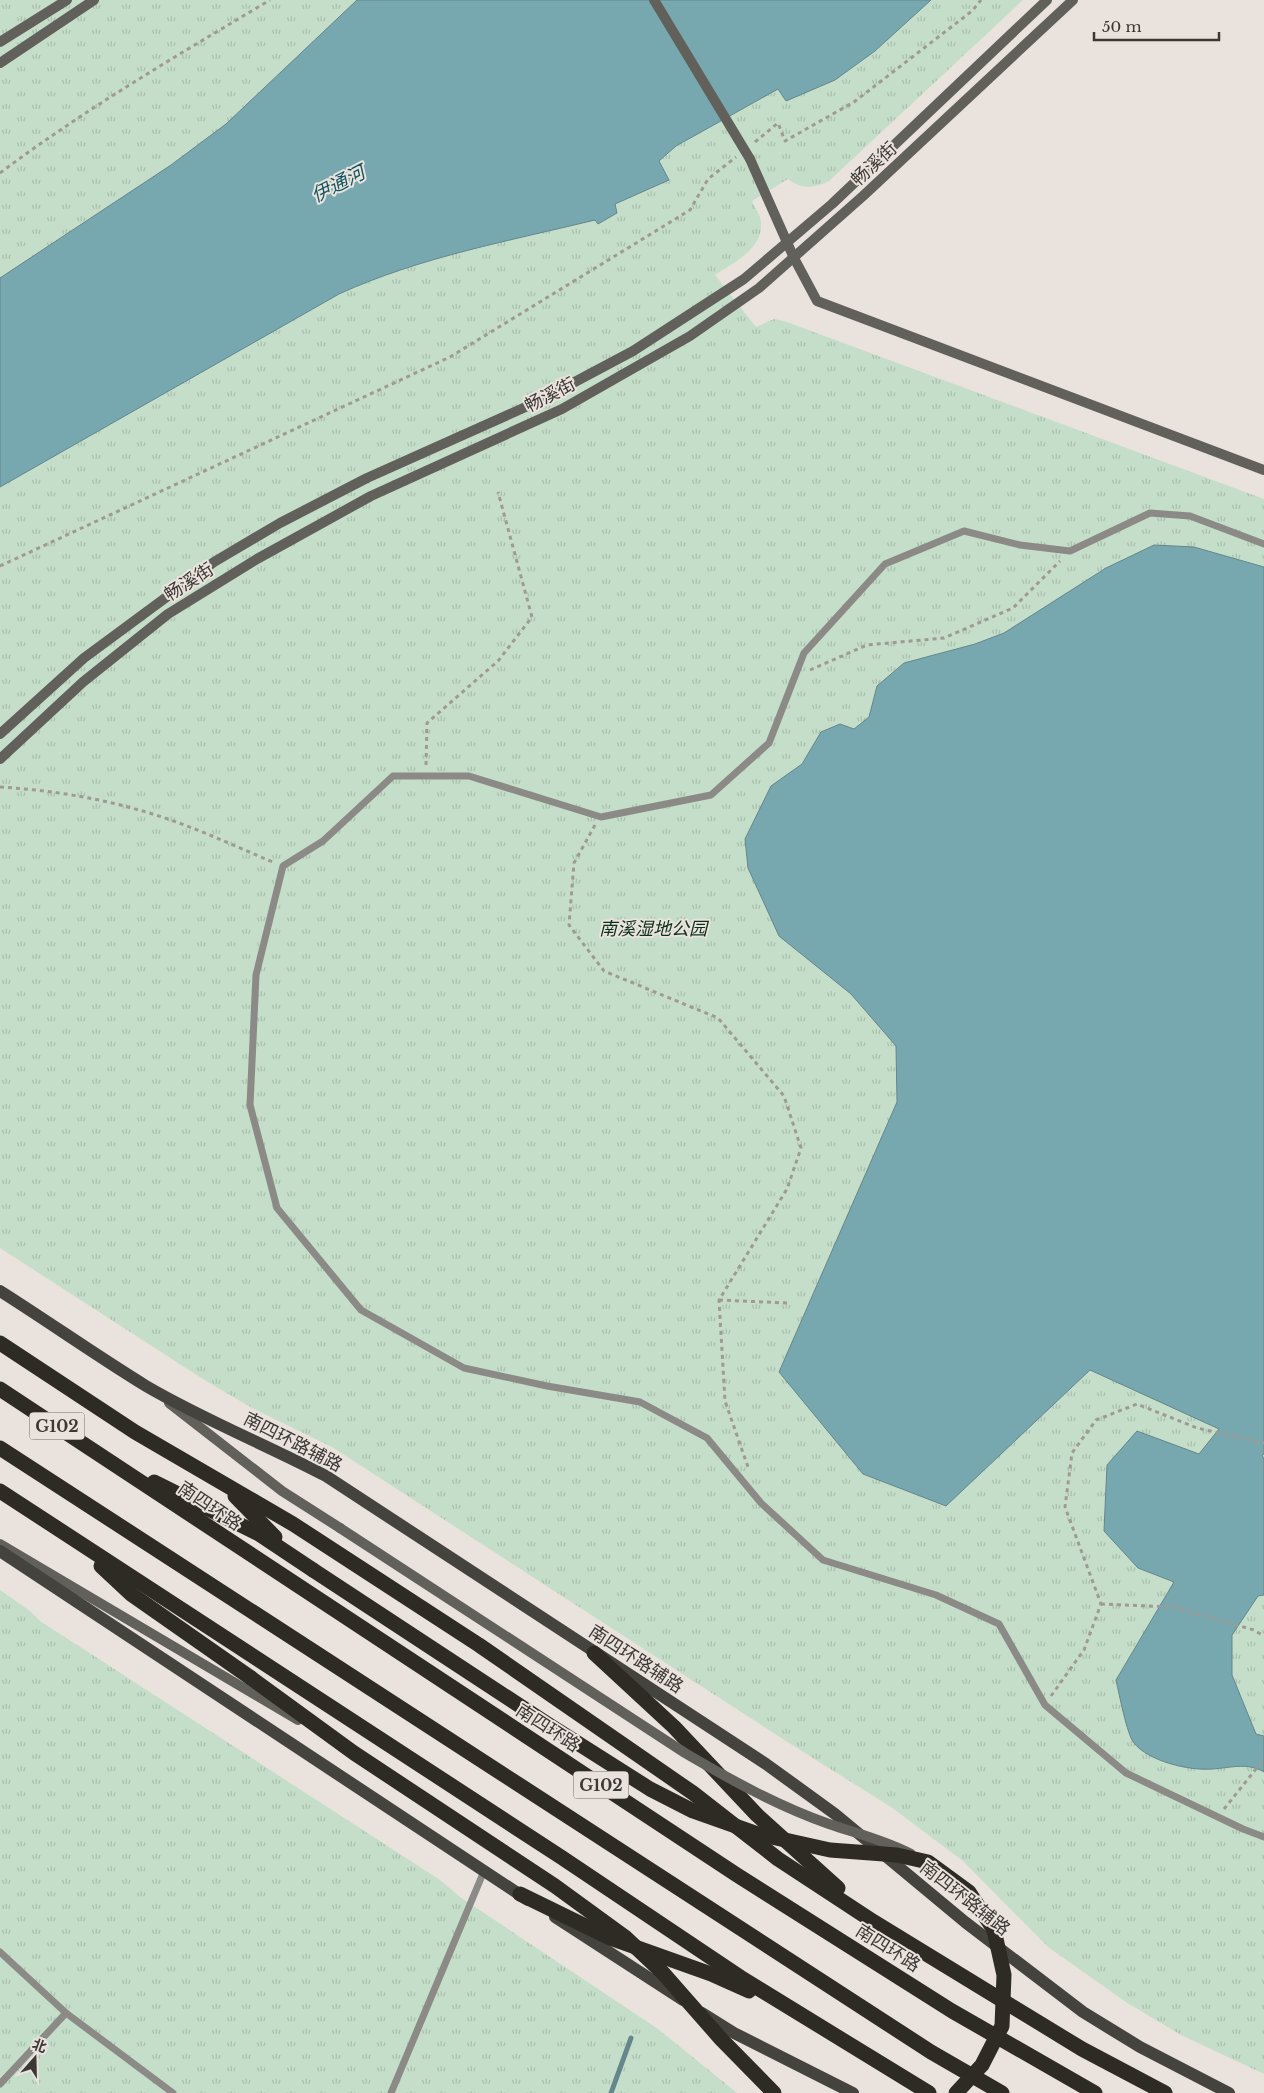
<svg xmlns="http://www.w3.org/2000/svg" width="1264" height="2093" viewBox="0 0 1264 2093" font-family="'Libre Baskerville','Noto Sans SC',serif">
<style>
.park{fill:url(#park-tufts)}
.water{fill:#77a8b0;stroke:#65868b}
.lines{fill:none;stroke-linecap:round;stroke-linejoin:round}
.stream{stroke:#65868b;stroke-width:5}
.path{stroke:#a09995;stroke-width:3;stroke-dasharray:4 4;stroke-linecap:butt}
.lane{stroke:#8b8a87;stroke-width:7}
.secondary{stroke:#62605b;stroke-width:10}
.primary{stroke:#45433d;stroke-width:12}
.highway{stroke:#2d2b24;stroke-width:15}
.secondary-bridge{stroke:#62605b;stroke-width:10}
.highway-bridge{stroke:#2d2b24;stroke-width:15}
.labels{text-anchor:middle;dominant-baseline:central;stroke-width:4;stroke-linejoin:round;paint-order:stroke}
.shield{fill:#eae2dc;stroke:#706b68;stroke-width:1}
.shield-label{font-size:16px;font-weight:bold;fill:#3c3836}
.street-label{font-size:18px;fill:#3c3836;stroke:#eae2dc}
.park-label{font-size:18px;font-style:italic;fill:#093318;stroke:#eae2dc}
.water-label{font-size:19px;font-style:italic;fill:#105660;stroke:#eae2dc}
</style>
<defs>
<pattern id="park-tufts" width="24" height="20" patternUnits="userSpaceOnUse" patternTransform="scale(1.25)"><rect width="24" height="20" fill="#c4dec9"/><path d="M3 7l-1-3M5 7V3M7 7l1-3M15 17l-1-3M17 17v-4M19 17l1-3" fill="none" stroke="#a9bfad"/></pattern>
</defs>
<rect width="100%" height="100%" fill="#eae2dc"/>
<g class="park">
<path d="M0 0H1023L829 181C813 189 802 189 788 179L752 201C755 208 761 216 761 223 763 249 733 263 715 275L756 327 774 319 784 321 1264 499V2074L1181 2035 1126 2002 1048 1947 963 1861 891 1807 789 1743 332 1447 254 1409 206 1381 0 1248Z"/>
<path d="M0 1590 30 1611 40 1621 440 1880 460 1897 658 2029 737 2093H0Z"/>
</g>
<g class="water">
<path d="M357 0H931L875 51 835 80 786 101 778 89 676 146 659 161 669 180 615 204 617 213 598 224 595 220C509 241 420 257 339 294L0 487V278L171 165 226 124Z"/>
<path d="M1154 545 1194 547 1264 567V1454L1262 1455 1264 1460V1595L1258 1596 1232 1635V1675L1256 1734 1264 1736V1772C1247 1762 1230 1768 1212 1769 1189 1771 1148 1761 1134 1743 1127 1735 1119 1693 1116 1680L1174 1582 1138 1568 1104 1531 1107 1465 1137 1431 1199 1454 1219 1429 1090 1370 946 1506 863 1474 779 1372 897 1102 896 1046 851 994 779 936 748 868 745 839 771 786 802 764 821 732 840 724 854 729 869 717 877 686 904 663 975 644 1004 633 1106 568Z"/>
</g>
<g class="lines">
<path class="stream" d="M611 2093 631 2038"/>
<g class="path">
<path d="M755 142 778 123 785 141 854 102 972 11 981 0"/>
<path d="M0 173C85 109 178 55 270 0"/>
<path d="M0 566 450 357 690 210 708 179 736 157"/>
<path d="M810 670 867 645 944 638 1013 608 1060 561"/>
<path d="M426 765 427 723 498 661 532 617 498 492"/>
<path d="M0 787C47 790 94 797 139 810 186 823 230 844 275 863"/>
<path d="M595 825 574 863 569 925 604 971 718 1018 784 1096 801 1148 787 1189 719 1300 725 1401 749 1470"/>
<path d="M719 1300 787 1303"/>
<path d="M1101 1604 1173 1607 1254 1630 1264 1636"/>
<path d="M1051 1696 1084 1650 1101 1604 1065 1507 1072 1453 1096 1420 1137 1404 1197 1428 1264 1443"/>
<path d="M1224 1809 1264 1759"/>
</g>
<g class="lane">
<path d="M1264 544 1190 516 1150 513 1070 551 1020 545 964 531 885 564 804 653 769 743 711 795 601 817 469 776H393L323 841 283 866 256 975 250 1105 277 1208 361 1310 464 1368 547 1386 640 1402 707 1438 761 1503 823 1560 936 1595 999 1624 1045 1705 1126 1773 1243 1829 1264 1837"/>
<path d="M0 1952 66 2013 173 2093"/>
<path d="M0 2084 66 2013"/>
<path d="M391 2093 484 1871"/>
</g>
<g class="secondary">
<path d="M0 42 67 0"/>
<path d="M0 63 94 0"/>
<path d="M750 159 794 258 817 301 1264 470"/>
<path d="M0 734 84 658 214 562 280 523 367 478 539 401 633 351 744 279 832 204 1047 0"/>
<path d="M0 759 83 682 168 614 257 559 371 496 562 409 690 336 759 288 863 196 1073 0"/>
<path d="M169 1403 282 1491 340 1528"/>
<path d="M0 1544 298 1720"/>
</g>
<g class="primary">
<path d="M0 1291C49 1322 97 1356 146 1386 204 1420 267 1445 326 1476L766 1764 835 1814 965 1922 1083 2012 1140 2047 1229 2093"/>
<path d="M0 1551 528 1900"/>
<path d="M555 1917 683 2000"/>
<path d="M702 2013 734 2033 853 2093"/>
</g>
<g class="highway">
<path d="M0 1343 135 1432 293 1524 479 1645 693 1793 778 1859 874 1922 1082 2049 1165 2093"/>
<path d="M0 1389 737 1875 952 2011 1095 2093"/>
<path d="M0 1448 931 2052 1002 2093"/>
<path d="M154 1482 259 1534 313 1570"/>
<path d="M0 1491 561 1857 743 1979 929 2093"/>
<path d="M235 1496 275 1537"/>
<path d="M101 1566 131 1594 251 1678"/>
<path d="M594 1653 674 1727 757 1815 838 1888"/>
<path d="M520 1894 610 1938 711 1974 749 1991"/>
</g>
<g class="secondary-bridge">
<path d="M654 0 750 159"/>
<path d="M340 1528 685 1753C731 1780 778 1806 829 1824 858 1834 884 1840 911 1854"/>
</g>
<g class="highway-bridge">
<path d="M313 1570 546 1723 650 1789 693 1811 758 1834 830 1850 897 1855 928 1862 969 1892 994 1930 1004 1975 1002 2026 982 2065 956 2093"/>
<path d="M251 1678 354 1753 555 1886 625 1937 663 1973 721 2039 774 2093"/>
</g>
</g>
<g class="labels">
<g class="shield">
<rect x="29.5" y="1412.5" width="55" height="27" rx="4"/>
<rect x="573.5" y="1771.5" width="55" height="27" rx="4"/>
</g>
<g class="shield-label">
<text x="57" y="1426">G102</text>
<text x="601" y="1785">G102</text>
</g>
<g class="street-label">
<text transform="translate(874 164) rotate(-43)">畅溪街</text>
<text transform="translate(550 395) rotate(-27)">畅溪街</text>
<text transform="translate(189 582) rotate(-32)">畅溪街</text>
<text transform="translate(293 1442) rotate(27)">南四环路辅路</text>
<text transform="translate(210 1506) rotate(34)">南四环路</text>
<text transform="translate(636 1659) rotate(33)">南四环路辅路</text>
<text transform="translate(548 1728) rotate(33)">南四环路</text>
<text transform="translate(965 1898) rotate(38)">南四环路辅路</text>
<text transform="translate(888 1948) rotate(32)">南四环路</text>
</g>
<g class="park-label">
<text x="653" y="929">南溪湿地公园</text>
</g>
<g class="water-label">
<text transform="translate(338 184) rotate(-27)">伊通河</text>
</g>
</g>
<g transform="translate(35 2058) rotate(20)" stroke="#eae2dc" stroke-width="4" paint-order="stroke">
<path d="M0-4L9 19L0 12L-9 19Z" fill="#3c3836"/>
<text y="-8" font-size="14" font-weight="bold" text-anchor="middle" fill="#3c3836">北</text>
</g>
<path d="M1094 32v8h125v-8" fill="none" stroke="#3c3836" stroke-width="2.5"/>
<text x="1102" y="32" font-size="15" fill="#3c3836" stroke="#eae2dc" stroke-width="4" paint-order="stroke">50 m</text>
</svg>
